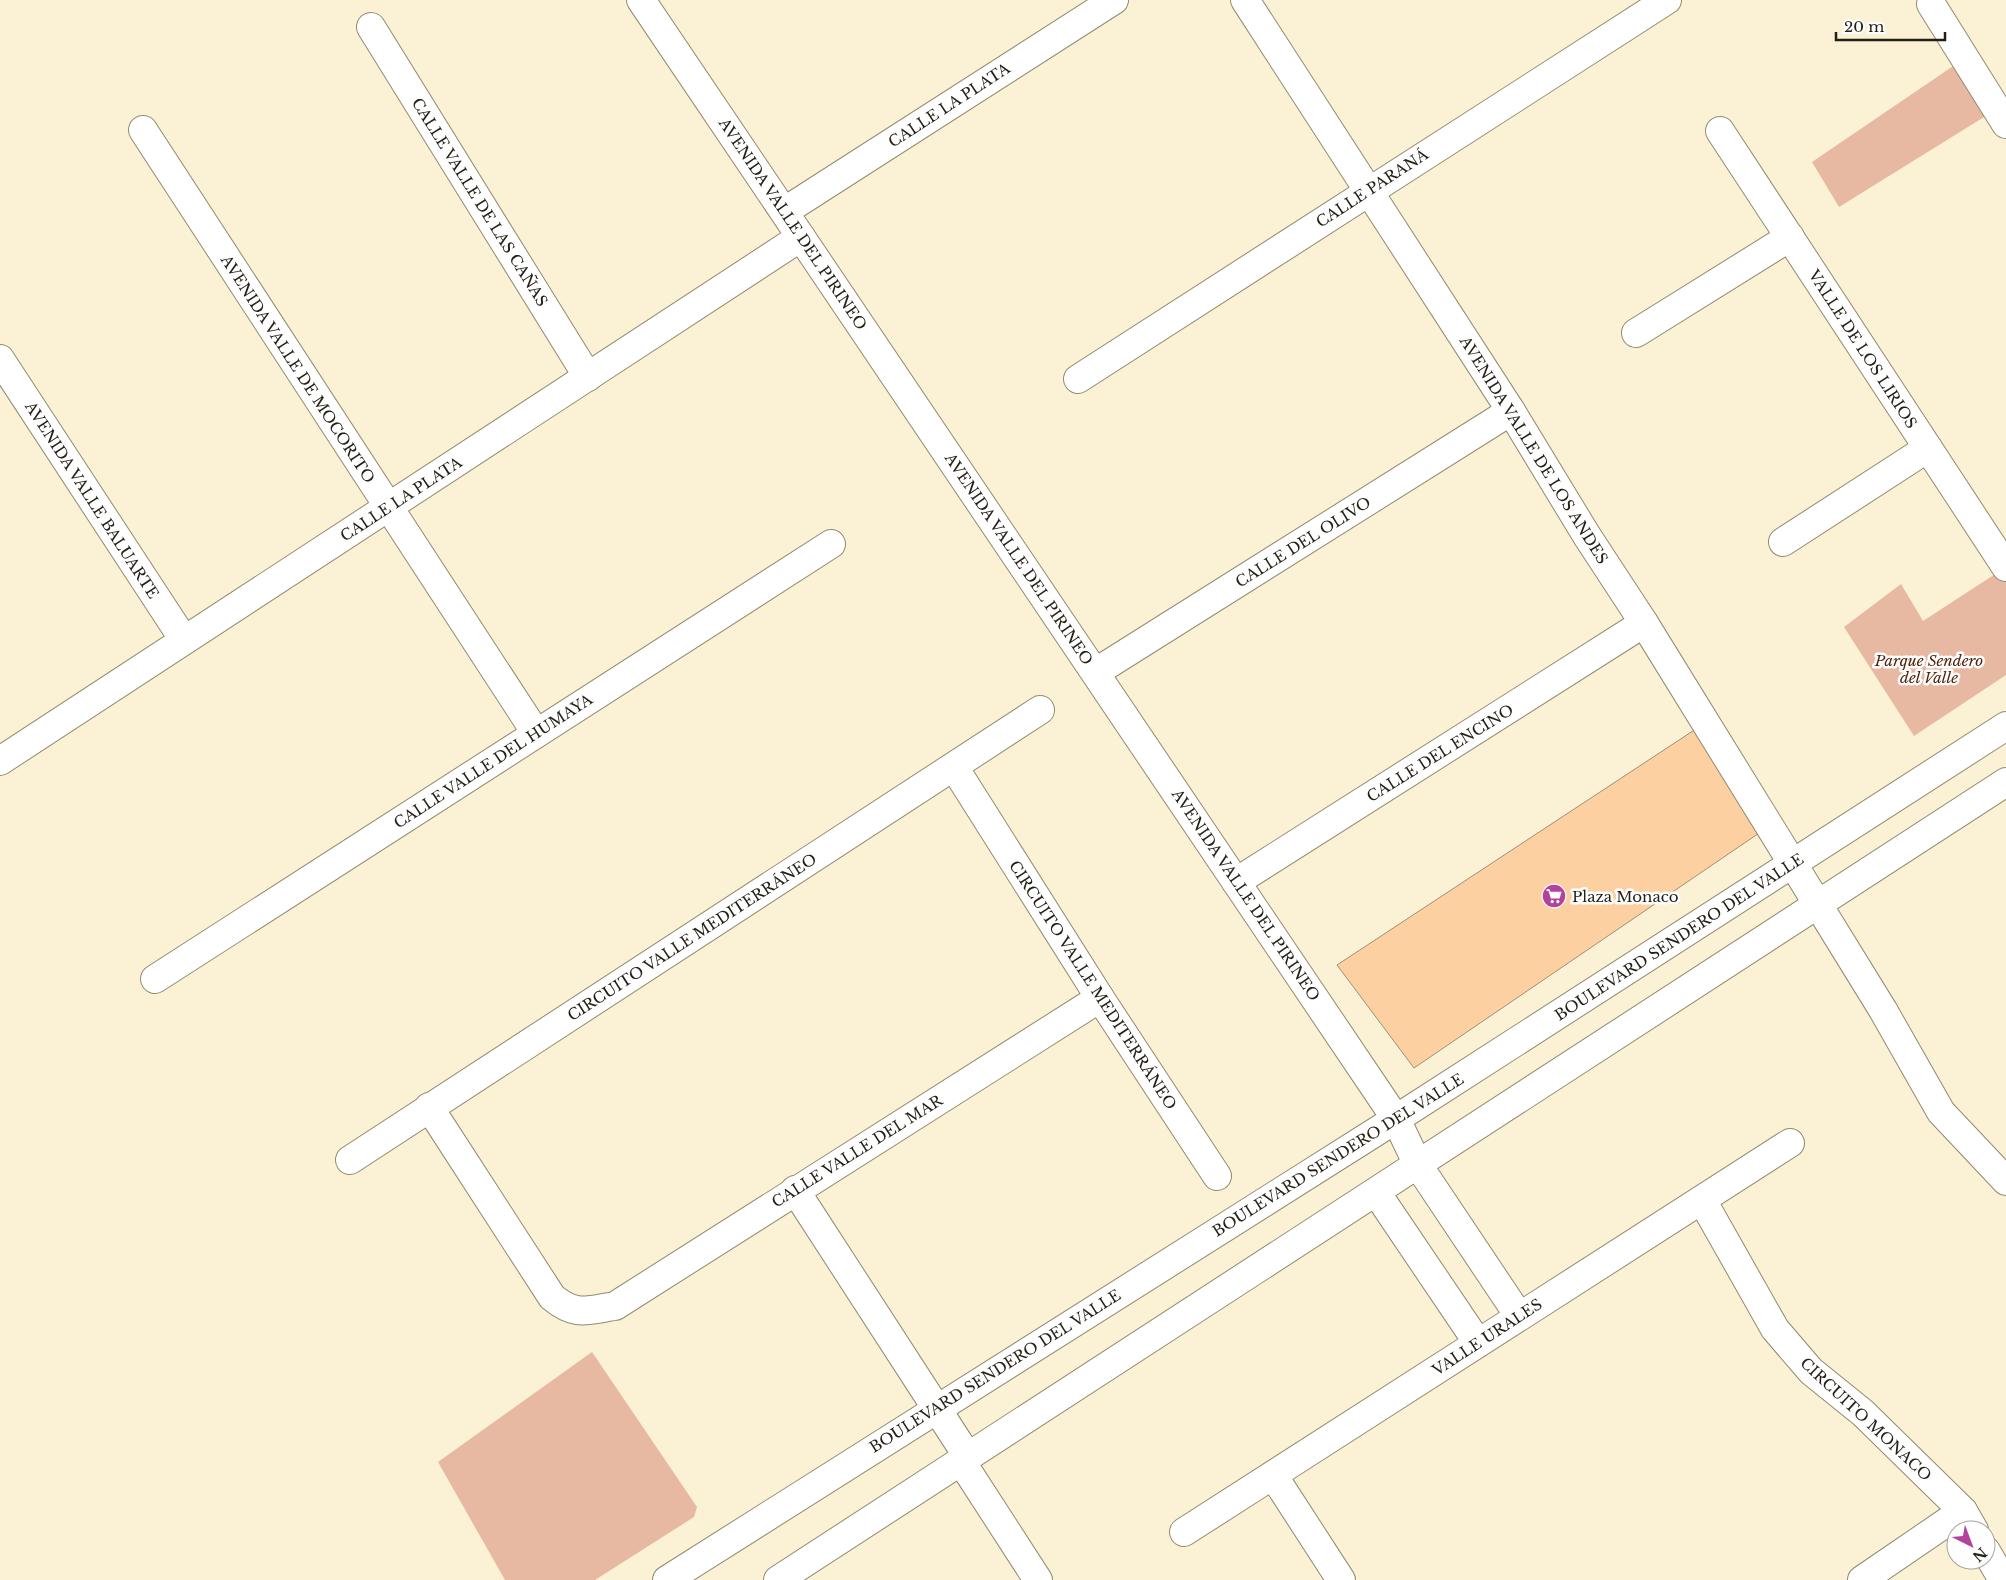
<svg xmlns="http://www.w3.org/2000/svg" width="2006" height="1580" viewBox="0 0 2006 1580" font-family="'Libre Baskerville',serif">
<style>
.green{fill:#e7b9a3}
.building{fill:#fcd0a0;stroke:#a28d78}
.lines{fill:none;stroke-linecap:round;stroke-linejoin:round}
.minor-casing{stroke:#928a6f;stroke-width:30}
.minor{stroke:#fff;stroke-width:28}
.labels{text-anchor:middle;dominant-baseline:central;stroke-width:5;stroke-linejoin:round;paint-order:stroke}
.street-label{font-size:15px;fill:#221f14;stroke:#fefefe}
.park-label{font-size:15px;font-style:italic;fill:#51230a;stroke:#fefefe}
.poi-label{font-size:15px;fill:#221f14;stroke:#fefefe;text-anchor:start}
</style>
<rect width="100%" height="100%" fill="#fbf1d4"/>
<g class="green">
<path d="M1965 58 1997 109 1839 207 1812 162Z"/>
<path d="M2006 567V675L1914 736 1844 627 1901 584 1923 621Z"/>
<path d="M592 1352 697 1507 694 1517 595 1580H505L438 1462Z"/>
</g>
<path class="building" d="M1705 723 1768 827 1414 1068 1337 965Z"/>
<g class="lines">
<g class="minor-casing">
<g id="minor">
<path d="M641 0 1396 1119 1418 1165 1519 1316"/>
<path d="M1245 0 1511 411 1587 536 1644 623 1883 1010 1941 1112 2006 1181"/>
<path d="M1931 4 2006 124"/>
<path d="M371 27 588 377"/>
<path d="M143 130 536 733"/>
<path d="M1720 131 2006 567"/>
<path d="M785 211 1114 0"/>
<path d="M1636 333 1790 237"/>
<path d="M0 359 184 640"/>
<path d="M1078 379 1667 0"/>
<path d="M1783 542 1928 448"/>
<path d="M1096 672 1511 411"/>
<path d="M0 761 801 237"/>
<path d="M954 767 1100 998 1217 1176"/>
<path d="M1236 882 1644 623"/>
<path d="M155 979 831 544"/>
<path d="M429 1107 552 1297C576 1317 587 1310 615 1306L1100 998"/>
<path d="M350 1160 1040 710"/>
<path d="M795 1190 968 1457"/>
<path d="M1376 1192 1478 1343"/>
<path d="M1702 1200 1775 1329 1811 1371 1863 1413 1963 1511 1974 1530"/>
<path d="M961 1461 1038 1580"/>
<path d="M1273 1475 1341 1580"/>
<path d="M1184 1532 1790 1143"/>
<path d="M1986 1551 2003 1580"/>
<path d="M667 1580 1396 1119 2006 726"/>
<path d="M778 1580 2006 782"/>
<path d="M1862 1580 1963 1511"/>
</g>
</g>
<use href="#minor" class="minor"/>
</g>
<defs>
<g id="supermarket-disc" transform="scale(1.25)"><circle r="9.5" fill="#b3429d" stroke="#fefefe"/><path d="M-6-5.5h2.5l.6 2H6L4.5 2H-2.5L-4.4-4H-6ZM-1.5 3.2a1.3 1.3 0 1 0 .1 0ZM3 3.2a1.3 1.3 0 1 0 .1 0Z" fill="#fff"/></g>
</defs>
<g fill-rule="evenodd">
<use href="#supermarket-disc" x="1554" y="896"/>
</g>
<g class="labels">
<g class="street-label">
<text transform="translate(949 105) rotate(-33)">CALLE LA PLATA</text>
<text transform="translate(1372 188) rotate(-33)">CALLE PARANÁ</text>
<text transform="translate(480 202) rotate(58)">CALLE VALLE DE LAS CAÑAS</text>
<text transform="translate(793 224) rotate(56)">AVENIDA VALLE DEL PIRINEO</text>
<text transform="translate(1863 349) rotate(57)">VALLE DE LOS LIRIOS</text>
<text transform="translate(298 369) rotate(57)">AVENIDA VALLE DE MOCORITO</text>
<text transform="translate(1534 450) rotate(58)">AVENIDA VALLE DE LOS ANDES</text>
<text transform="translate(401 499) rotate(-33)">CALLE LA PLATA</text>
<text transform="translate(92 500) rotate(57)">AVENIDA VALLE BALUARTE</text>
<text transform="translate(1303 542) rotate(-32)">CALLE DEL OLIVO</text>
<text transform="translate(1019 559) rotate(56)">AVENIDA VALLE DEL PIRINEO</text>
<text transform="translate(1440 753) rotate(-32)">CALLE DEL ENCINO</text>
<text transform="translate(493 761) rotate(-33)">CALLE VALLE DEL HUMAYA</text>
<text transform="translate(1246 895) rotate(56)">AVENIDA VALLE DEL PIRINEO</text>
<text transform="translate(692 937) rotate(-33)">CIRCUITO VALLE MEDITERRÁNEO</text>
<text transform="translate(1679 937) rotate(-33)">BOULEVARD SENDERO DEL VALLE</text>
<text transform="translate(1093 985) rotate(57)">CIRCUITO VALLE MEDITERRÁNEO</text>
<text transform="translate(857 1151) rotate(-32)">CALLE VALLE DEL MAR</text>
<text transform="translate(1338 1155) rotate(-32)">BOULEVARD SENDERO DEL VALLE</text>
<text transform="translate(1487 1337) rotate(-33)">VALLE URALES</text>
<text transform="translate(995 1371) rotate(-32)">BOULEVARD SENDERO DEL VALLE</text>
<text transform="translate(1866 1419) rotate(43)">CIRCUITO MONACO</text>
</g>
<g class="park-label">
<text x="1929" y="660">Parque Sendero<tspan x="1929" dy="17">del Valle</tspan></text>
</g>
<g class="poi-label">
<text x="1572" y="896">Plaza Monaco</text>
</g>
</g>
<g transform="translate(1971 1545) rotate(138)"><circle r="24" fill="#fefefe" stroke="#a6a5a0"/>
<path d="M0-4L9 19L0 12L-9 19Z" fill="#b3429d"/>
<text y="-8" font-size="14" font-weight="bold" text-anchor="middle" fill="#221f14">N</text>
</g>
<path d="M1836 32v8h109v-8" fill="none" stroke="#221f14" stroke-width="2.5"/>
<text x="1844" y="32" font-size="15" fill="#221f14" stroke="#fefefe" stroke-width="4" paint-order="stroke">20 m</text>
</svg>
